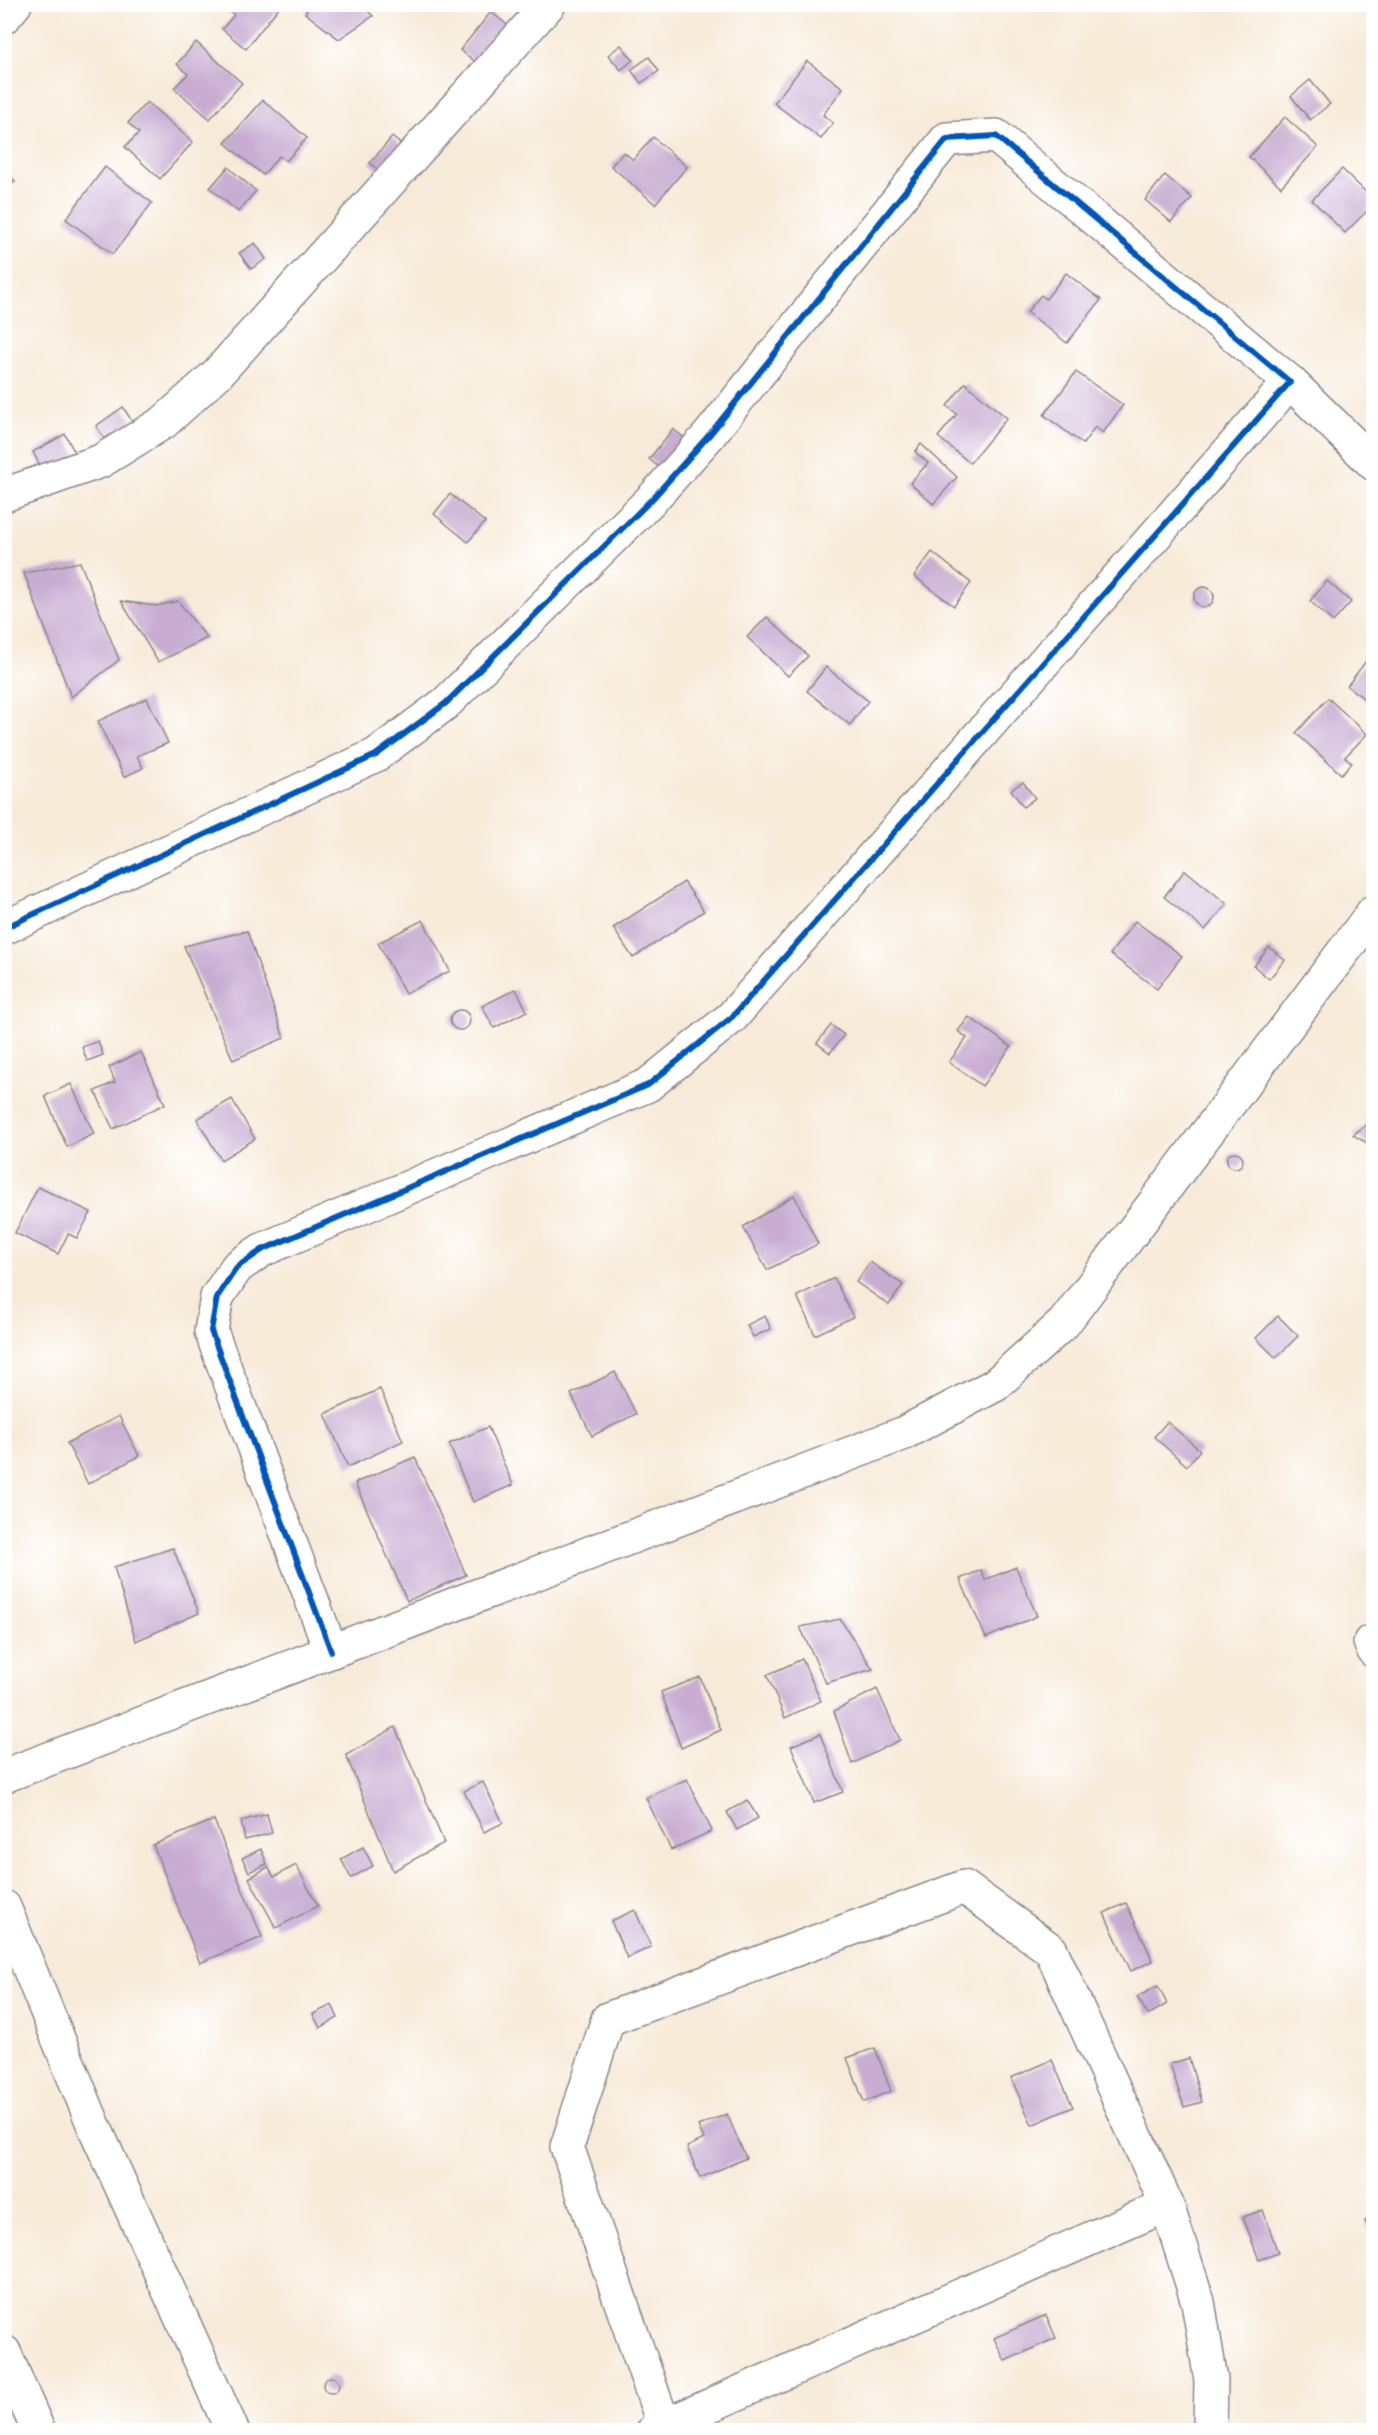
<svg xmlns="http://www.w3.org/2000/svg" width="1378" height="2435" viewBox="0 0 1378 2435" font-family="'Comic Neue',sans-serif">
<style>
.building{fill:#c8acd2}
.lines{fill:none;stroke-linecap:round;stroke-linejoin:round}
.street-casing{stroke:#8c868a;stroke-width:36}
.secondary-casing{stroke:#8c868a;stroke-width:36}
.street{stroke:#fff;stroke-width:33}
.secondary{stroke:#fff;stroke-width:33}
.cycleway-casing{stroke:#fff;stroke-width:10}
.cycleway{stroke:#0057b8;stroke-width:6}
</style>
<rect width="100%" height="100%" fill="#fff"/>
<filter id="ink" filterUnits="userSpaceOnUse"><feTurbulence type="fractalNoise" baseFrequency=".0167" numOctaves="2"/><feDisplacementMap in="SourceGraphic" scale="12" xChannelSelector="R" yChannelSelector="G"/><feConvolveMatrix kernelMatrix="1 2 1 2 8 2 1 2 1" color-interpolation-filters="sRGB"/></filter>
<filter id="wash" filterUnits="userSpaceOnUse"><feTurbulence type="fractalNoise" baseFrequency=".008" numOctaves="4" result="noise"/><feDisplacementMap in="SourceGraphic" scale="24" xChannelSelector="R" yChannelSelector="G"/><feGaussianBlur stdDeviation="1.35" result="paint"/><feColorMatrix in="noise" values="0 0 0 0 0 0 0 0 0 0 0 0 0 0 0 0 0 1.4 0 .05"/><feComposite in="paint" operator="in"/></filter>
<g filter="url(#wash)">
<rect width="100%" height="100%" fill="#f7ead8"/>
<g id="blocks">
<g class="building">
<path d="M230 4H276L279 7 246 49 222 29 234 15 227 9Z"/>
<path d="M311 4H360L373 16 339 39 305 13Z"/>
<path d="M491 12 511 28 481 66 460 50Z"/>
<path d="M196 42 242 83 210 119 174 88 188 74 177 64Z"/>
<path d="M621 45 633 60 621 70 608 55Z"/>
<path d="M649 57 659 71 641 83 631 70Z"/>
<path d="M807 61 843 88 823 115 833 123 821 139 774 103Z"/>
<path d="M1310 80 1330 104 1310 120 1291 96Z"/>
<path d="M263 100 307 138 286 161 279 156 263 175 225 143Z"/>
<path d="M147 102 193 142 160 179 125 147 139 133 128 123Z"/>
<path d="M1285 117 1318 147 1281 187 1249 157Z"/>
<path d="M392 137 410 152 388 178 370 163Z"/>
<path d="M653 137 687 167 655 204 611 166 624 152 633 160Z"/>
<path d="M4 166 15 182 4 188Z"/>
<path d="M105 167 152 203 113 254 66 219Z"/>
<path d="M228 167 256 191 238 212 210 188Z"/>
<path d="M1342 169 1374 200V204L1345 233 1312 200Z"/>
<path d="M1165 175 1192 198 1171 222 1145 200Z"/>
<path d="M255 243 266 259 251 269 239 253Z"/>
<path d="M1066 273 1101 300 1067 343 1027 312 1041 295 1046 299Z"/>
<path d="M1076 372 1123 405 1103 433 1095 427 1083 444 1044 415Z"/>
<path d="M965 383 1007 418 970 463 938 437 957 414 947 406Z"/>
<path d="M123 407 133 423 106 441 96 426Z"/>
<path d="M673 429 692 444 667 474 649 459Z"/>
<path d="M65 434 77 457 45 475 33 452Z"/>
<path d="M921 444 957 477 933 504 910 483 928 463 915 452Z"/>
<path d="M450 494 485 522 468 542 434 514Z"/>
<path d="M932 552 971 583 954 606 914 576Z"/>
<path d="M80 562 119 660 71 697 24 573Z"/>
<path d="M1327 581 1351 602 1333 622 1310 601Z"/>
<circle cx="1204" cy="597" r="10"/>
<path d="M121 601 156 606 178 601 207 638 158 662Z"/>
<path d="M767 617 808 656 788 676 747 637Z"/>
<path d="M1366 661 1374 667V706L1347 686Z"/>
<path d="M826 667 868 701 850 725 807 691Z"/>
<path d="M147 698 168 743 137 756 143 768 124 777 98 721Z"/>
<path d="M1328 698 1367 734 1345 757 1352 763 1341 774 1296 733Z"/>
<path d="M1023 782 1035 798 1023 807 1011 790Z"/>
<path d="M1185 870 1227 904 1205 930 1164 897Z"/>
<path d="M684 882 704 911 633 958 613 928Z"/>
<path d="M423 920 450 971 405 994 378 943Z"/>
<path d="M1135 921 1182 956 1157 989 1110 954Z"/>
<path d="M247 931 284 1038 233 1060 184 946Z"/>
<path d="M1269 947 1285 960 1269 979 1254 966Z"/>
<path d="M516 989 527 1011 494 1028 482 1006Z"/>
<circle cx="460" cy="1020" r="10"/>
<path d="M969 1017 1011 1047 982 1086 949 1062 967 1038 958 1031Z"/>
<path d="M831 1025 844 1035 830 1053 817 1043Z"/>
<path d="M98 1041 103 1055 87 1061 82 1047Z"/>
<path d="M141 1052 165 1104 113 1129 95 1091 115 1082 109 1067Z"/>
<path d="M71 1084 94 1134 67 1147 45 1096Z"/>
<path d="M232 1099 255 1139 221 1160 197 1119Z"/>
<path d="M1374 1119V1147L1353 1135Z"/>
<circle cx="1235" cy="1160" r="8"/>
<path d="M38 1187 91 1212 77 1238 68 1234 58 1254 15 1233Z"/>
<path d="M794 1195 818 1244 767 1270 743 1227Z"/>
<path d="M870 1262 903 1285 889 1305 856 1282Z"/>
<path d="M834 1278 853 1317 815 1335 797 1296Z"/>
<path d="M765 1316 771 1329 753 1337 747 1325Z"/>
<path d="M1278 1316 1298 1336 1276 1358 1256 1338Z"/>
<path d="M615 1372 636 1414 592 1436 571 1394Z"/>
<path d="M380 1389 403 1441 348 1467 325 1414Z"/>
<path d="M119 1416 139 1456 88 1484 67 1443Z"/>
<path d="M1167 1422 1200 1450 1187 1466 1154 1437Z"/>
<path d="M488 1427 513 1485 473 1502 449 1444Z"/>
<path d="M415 1457 466 1575 407 1601 355 1483Z"/>
<path d="M173 1548 199 1613 136 1641 114 1567Z"/>
<path d="M1016 1567 1037 1616 986 1638 960 1579 981 1570 985 1580Z"/>
<path d="M840 1619 873 1669 826 1683 800 1627Z"/>
<path d="M802 1659 821 1701 785 1718 767 1675Z"/>
<path d="M700 1677 721 1730 681 1748 661 1692Z"/>
<path d="M877 1689 900 1740 852 1764 834 1711Z"/>
<path d="M395 1727 444 1843 393 1871 346 1755Z"/>
<path d="M820 1734 843 1792 814 1803 791 1746Z"/>
<path d="M687 1779 712 1831 671 1850 646 1798Z"/>
<path d="M483 1782 503 1823 484 1832 464 1791Z"/>
<path d="M747 1800 758 1818 737 1830 727 1812Z"/>
<path d="M267 1814 272 1833 245 1840 241 1821Z"/>
<path d="M214 1820 262 1937 200 1963 153 1845Z"/>
<path d="M363 1847 373 1866 351 1878 341 1859Z"/>
<path d="M261 1849 267 1864 249 1872 242 1858Z"/>
<path d="M296 1865 318 1906 276 1928 249 1878 268 1867 274 1877Z"/>
<path d="M1126 1903 1153 1961 1131 1971 1104 1913Z"/>
<path d="M635 1910 651 1947 627 1958 611 1921Z"/>
<path d="M1158 1986 1167 2004 1148 2015 1137 1997Z"/>
<path d="M332 2005 338 2018 320 2028 313 2014Z"/>
<path d="M875 2048 891 2091 864 2102 847 2058Z"/>
<path d="M1189 2058 1202 2102 1184 2107 1170 2064Z"/>
<path d="M1052 2060 1073 2107 1032 2125 1011 2078Z"/>
<path d="M727 2114 746 2158 700 2178 687 2147 704 2139 698 2126Z"/>
<path d="M1263 2210 1278 2253 1259 2260 1243 2217Z"/>
<path d="M1374 2218V2241H1373L1365 2221Z"/>
<path d="M1046 2315 1056 2338 1005 2361 994 2338Z"/>
<circle cx="331" cy="2385" r="8"/>
</g>
</g>
</g>
<g filter="url(#ink)">
<use href="#blocks" fill-opacity="0" stroke="#8c868a" stroke-width="1.5"/>
<g class="lines">
<g class="street-casing">
<g id="street">
<path d="M4 17 15 4"/>
<path d="M1290 382 1374 464"/>
<path d="M4 495 101 461 164 422 217 374 549 4"/>
<path d="M4 928 376 755 446 703 653 498 710 434 947 139 996 136 1290 382 732 1017 648 1085 262 1250 237 1267 217 1297 211 1331 331 1651"/>
<path d="M1370 1642 1374 1651"/>
<path d="M4 1776 902 1434 995 1385 1064 1323 1374 911"/>
<path d="M4 1907 94 2126 232 2430"/>
<path d="M664 2426 567 2147 608 2019 964 1887 1051 1950 1167 2205 1198 2302 1211 2380 1210 2430"/>
<path d="M654 2430 1167 2205"/>
</g>
</g>
<g class="secondary-casing">
<path id="secondary" d="M4 2352 38 2430"/>
</g>
<use href="#street" class="street"/>
<use href="#secondary" class="secondary"/>
<g class="cycleway-casing">
<path id="cycleway" d="M4 928 376 755 446 703 653 498 710 434 947 139 996 136 1290 382 732 1017 648 1085 262 1250 237 1267 217 1297 211 1331 331 1651"/>
</g>
<use href="#cycleway" class="cycleway"/>
</g>
</g>
<rect width="1378" height="2435" fill="none" stroke="#fff" stroke-width="24"/>
</svg>
